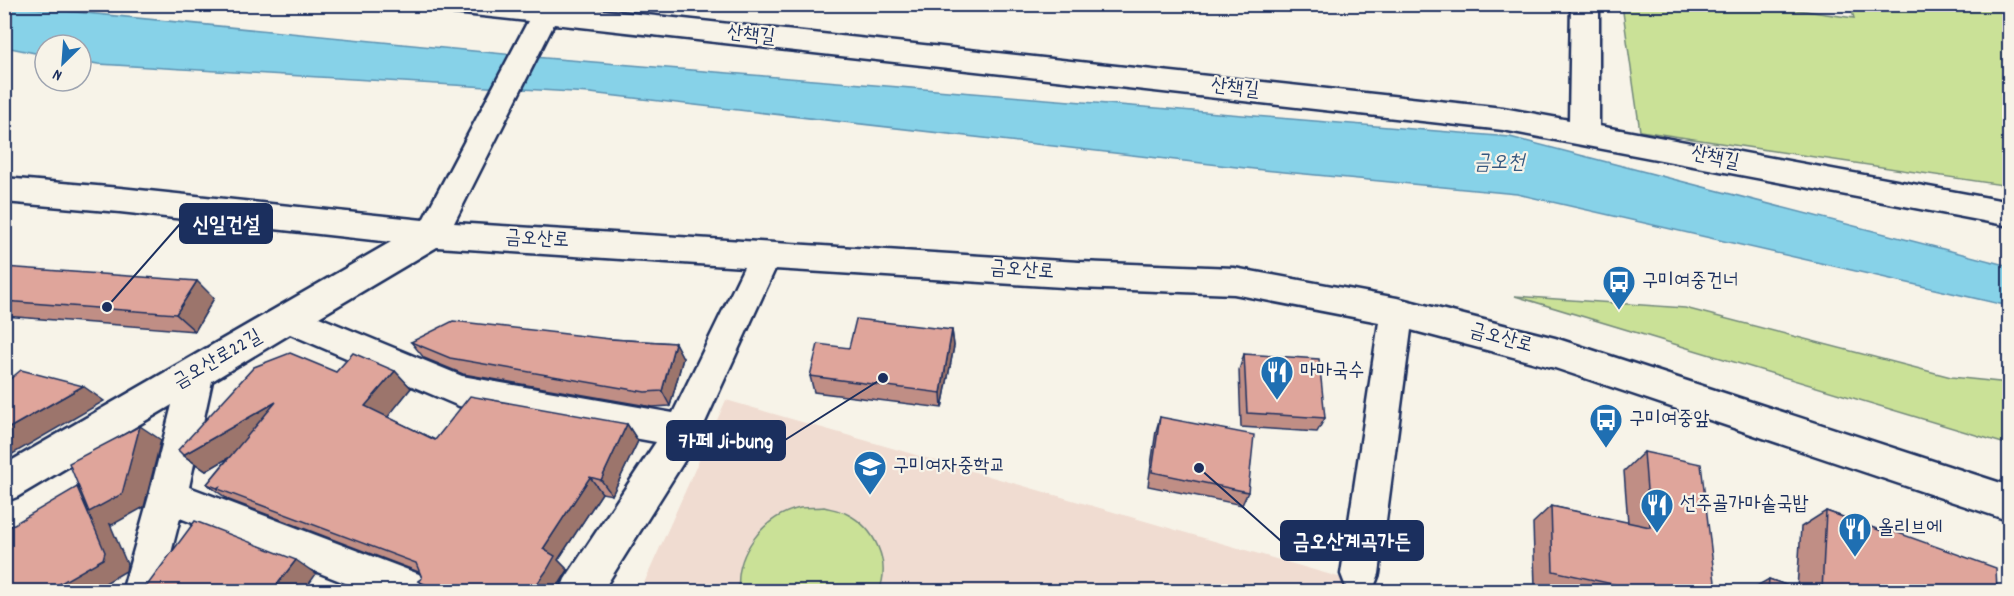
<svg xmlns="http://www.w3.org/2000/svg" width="2014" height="596" viewBox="0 0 2014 596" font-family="Dekko,'Poor Story',sans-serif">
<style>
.built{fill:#f0dcd1}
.green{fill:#cae197;stroke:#72887a;stroke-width:1.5}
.water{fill:#87d2e8;stroke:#5c91b1;stroke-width:1.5}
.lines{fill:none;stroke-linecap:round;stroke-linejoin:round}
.minor-casing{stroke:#1b2f5e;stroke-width:5}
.minor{fill:#f7f3e8;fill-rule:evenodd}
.wall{fill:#c08e85;stroke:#1b2f5e;stroke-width:1.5}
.shaded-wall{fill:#9c746c;stroke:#1b2f5e;stroke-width:1.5}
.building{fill:#dfa59b;stroke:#1b2f5e;stroke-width:1.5}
.labels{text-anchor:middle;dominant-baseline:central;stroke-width:4.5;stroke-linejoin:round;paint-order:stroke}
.street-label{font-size:20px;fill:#1b2f5e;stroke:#f7f3e8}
.poi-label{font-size:20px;fill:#1b2f5e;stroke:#f7f3e8;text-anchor:start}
.water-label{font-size:21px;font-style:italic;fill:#365880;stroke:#f7f3e8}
.leader{fill:none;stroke:#1b2f5e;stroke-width:2}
.callout-dot{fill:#1b2f5e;stroke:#f7f3e8;stroke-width:2}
.callout{fill:#1b2f5e;stroke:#1b2f5e;stroke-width:2}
.callout-label{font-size:21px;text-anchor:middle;font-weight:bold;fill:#fff}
</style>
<rect width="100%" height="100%" fill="#f7f3e8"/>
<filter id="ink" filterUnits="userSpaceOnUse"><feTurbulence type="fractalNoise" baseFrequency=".0167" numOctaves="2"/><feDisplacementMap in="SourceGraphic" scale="12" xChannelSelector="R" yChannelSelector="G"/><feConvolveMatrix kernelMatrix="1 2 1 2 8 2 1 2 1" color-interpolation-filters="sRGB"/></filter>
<g filter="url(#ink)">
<path class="built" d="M726 400 1387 591 640 592Z"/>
<g class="green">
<path d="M1757 4 1854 18 1850 5H2009V186L1640 131 1622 5Z"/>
<path d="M1515 296 1685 308 1951 377 2009 383V445Z"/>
<path d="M824 507C831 509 840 510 847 514 875 528 891 562 879 591H739C735 554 763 516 800 508 808 507 816 508 824 507Z"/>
</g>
<path class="water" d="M4 5 545 58 1510 137 2009 266V306L1517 194 1263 170 590 93 98 64 81 61V45H45V55L5 47Z"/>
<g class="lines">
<g class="minor-casing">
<path id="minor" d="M441 4H546L1503 108 1569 120 1571 4H1599V126L2010 202V226L1503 130 554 24 454 223 1079 262 1234 268 1397 298 1555 338 2010 486V521L1555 368 1411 330 1379 574 1374 587 1363 592 1346 587 1341 574 1379 322 1234 294 1079 288 775 269 696 442 602 592H560L565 579 656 442 459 406 290 334 212 381 189 487 432 579 437 592H368L180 518 161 592H122L149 496 172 405 17 497 4 502V465L391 242 120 212 4 202V178L120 188 423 220 528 21 454 13 444 10ZM437 247 744 267 673 413 462 376 319 317Z"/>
</g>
<use href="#minor" class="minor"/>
</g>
<g class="wall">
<path d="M4 267 214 298 195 331 4 316Z"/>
<path d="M952 330 954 346 942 408 814 392 810 376 849 348Z"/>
<path d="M610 339 675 343 683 358 670 406 653 407 463 374 424 358 411 342Z"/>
<path d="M1244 354 1325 418 1317 432 1241 427 1239 370Z"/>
<path d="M395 371 411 388 387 417 435 440 627 424 638 441 612 495 602 493 558 560 568 570 555 591H432L418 581 422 578 419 572 229 500 207 484 229 457 206 471 183 455 336 372Z"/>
<path d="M1160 417 1248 492 1242 505 1148 486 1156 431Z"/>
<path d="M1644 452 1716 591H1556L1535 587 1533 523 1551 506 1628 523 1624 471Z"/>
<path d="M1826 511 1885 532 1890 530 1997 591H1748L1769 579 1797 589 1801 527Z"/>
</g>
<g class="shaded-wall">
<path d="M197 281 214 298 195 331 176 314Z"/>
<path d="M952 330 954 346 942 408 941 393Z"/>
<path d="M675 343 683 358 670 406 662 391Z"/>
<path d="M395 371 411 388 383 423 365 406Z"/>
<path d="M83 386 104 401 4 459V431Z"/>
<path d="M276 402 295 419 206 471 183 455Z"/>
<path d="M627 424 638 441 612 495 601 480Z"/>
<path d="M140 426 161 440 144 507 112 525 110 524 127 564 126 571 92 591H47L77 487 100 501Z"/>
<path d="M590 477 602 493 558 560 568 570 555 591H532L543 549Z"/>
<path d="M296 560 316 574 304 591H272Z"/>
</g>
<g class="building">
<path d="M4 267 197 281 176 314 4 301Z"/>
<path d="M856 319 952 330 941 393 810 376 818 344 849 348Z"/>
<path d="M453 321 610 339 675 343 662 391 645 392 450 358 411 342Z"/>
<path d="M290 353 336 372 353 353 395 371 365 406 435 440 470 396 627 424 601 480 590 477 543 549 555 556 547 570 532 591H439L418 581 422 578 416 563 218 489 220 486 217 488 207 484 276 402 183 455 178 450 254 367Z"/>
<path d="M1244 354 1319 359 1325 418 1247 413Z"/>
<path d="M21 370 83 386 4 431V384Z"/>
<path d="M1160 417 1254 435 1248 492 1152 472Z"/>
<path d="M140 426 122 494 89 512 69 463Z"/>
<path d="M1644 452 1701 464 1716 591H1644L1553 571 1551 506 1650 527Z"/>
<path d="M77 487 105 552 103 559 47 591H4V530Z"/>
<path d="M1826 511 1890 534V530L1996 568 1997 591H1822Z"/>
<path d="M195 521 296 560 272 591H143Z"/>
<path d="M1769 579 1802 591H1768Z"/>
</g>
</g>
<defs>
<g id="bus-pin" transform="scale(1.725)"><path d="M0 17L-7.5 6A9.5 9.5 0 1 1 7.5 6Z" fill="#1f6fb2" stroke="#f7f3e8"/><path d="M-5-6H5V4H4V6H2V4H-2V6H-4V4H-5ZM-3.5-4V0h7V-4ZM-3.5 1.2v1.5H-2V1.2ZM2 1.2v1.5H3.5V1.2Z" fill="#fff"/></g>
<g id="restaurant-pin" transform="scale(1.725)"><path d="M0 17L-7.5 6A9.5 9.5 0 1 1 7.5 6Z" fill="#1f6fb2" stroke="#f7f3e8"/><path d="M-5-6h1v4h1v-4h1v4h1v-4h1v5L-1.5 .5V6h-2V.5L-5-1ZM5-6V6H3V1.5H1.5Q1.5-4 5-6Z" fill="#fff"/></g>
<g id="school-pin" transform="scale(1.725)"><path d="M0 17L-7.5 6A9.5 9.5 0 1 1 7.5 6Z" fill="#1f6fb2" stroke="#f7f3e8"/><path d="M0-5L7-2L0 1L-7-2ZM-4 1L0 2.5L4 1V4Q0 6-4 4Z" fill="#fff"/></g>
</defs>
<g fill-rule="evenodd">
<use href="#bus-pin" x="1619" y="282"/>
<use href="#restaurant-pin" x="1277" y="372"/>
<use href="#bus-pin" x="1606" y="420"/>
<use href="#school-pin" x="870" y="467"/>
<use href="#restaurant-pin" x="1657" y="505"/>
<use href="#restaurant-pin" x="1855" y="529"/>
</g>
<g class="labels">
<g class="street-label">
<text transform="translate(751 36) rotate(6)">산책길</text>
<text transform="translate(1235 89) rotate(6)">산책길</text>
<text transform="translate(1715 159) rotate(11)">산책길</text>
<text transform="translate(537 240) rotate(3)">금오산로</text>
<text transform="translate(1022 271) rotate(4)">금오산로</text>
<text transform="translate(1501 339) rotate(15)">금오산로</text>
<text transform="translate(218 360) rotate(-30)">금오산로22길</text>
</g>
<g class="poi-label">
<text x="1642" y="282">구미여중건너</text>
<text x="1300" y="372">마마국수</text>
<text x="1629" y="420">구미여중앞</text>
<text x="893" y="467">구미여자중학교</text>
<text x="1680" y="505">선주골가마솥국밥</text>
<text x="1878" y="529">올리브에</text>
</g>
<g class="water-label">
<text x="1499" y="164">금오천</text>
</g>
</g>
<path class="leader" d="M107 307L180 224M883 378L785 440M1199 468L1281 541"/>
<g class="callout-dot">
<circle cx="107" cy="307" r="6"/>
<circle cx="883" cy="378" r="6"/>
<circle cx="1199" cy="468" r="6"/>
</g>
<g class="callout">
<rect x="180" y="204" width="92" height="39" rx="6"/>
<rect x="667" y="421" width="118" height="39" rx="6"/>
<rect x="1281" y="521" width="142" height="39" rx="6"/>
</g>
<g class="callout-label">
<text x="226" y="231">신일건설</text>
<text x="726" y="448">카페 Ji-bung</text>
<text x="1352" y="548">금오산계곡가든</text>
</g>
<rect width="2014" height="596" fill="none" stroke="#f7f3e8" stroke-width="24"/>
<rect x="12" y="12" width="1990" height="572" fill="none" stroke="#1b2f5e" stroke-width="2" filter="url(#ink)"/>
<g transform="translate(63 63) rotate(205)"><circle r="28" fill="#f7f3e8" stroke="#9fa5b1" stroke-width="1.5"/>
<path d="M0-4.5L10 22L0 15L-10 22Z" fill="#1f6fb2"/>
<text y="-9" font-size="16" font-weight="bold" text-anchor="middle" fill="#1b2f5e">N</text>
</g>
</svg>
